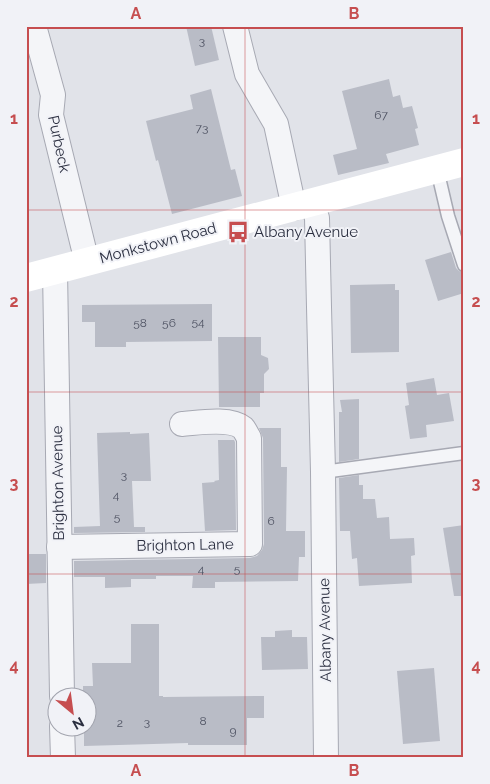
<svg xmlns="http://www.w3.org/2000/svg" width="490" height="784" viewBox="0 0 490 784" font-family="Raleway,sans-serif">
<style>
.building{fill:#b9bcc6}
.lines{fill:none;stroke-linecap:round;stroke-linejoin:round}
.service-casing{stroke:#a7a9b3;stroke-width:15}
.minor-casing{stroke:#a7a9b3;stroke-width:26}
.service{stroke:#f4f5f8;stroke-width:12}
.minor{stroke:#f4f5f8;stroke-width:24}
.secondary{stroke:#fff;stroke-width:28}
.grid{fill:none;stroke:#c64e50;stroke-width:1;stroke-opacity:0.55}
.labels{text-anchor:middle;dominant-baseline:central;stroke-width:4;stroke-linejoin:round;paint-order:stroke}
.number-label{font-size:12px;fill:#4e5262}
.street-label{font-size:15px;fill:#2b2f40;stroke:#f1f2f7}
.poi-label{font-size:15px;fill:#2b2f40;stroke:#f1f2f7;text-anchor:start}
.neatline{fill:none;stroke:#c64e50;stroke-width:2}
.grid-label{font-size:16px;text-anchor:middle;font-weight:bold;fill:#c64e50}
</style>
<rect width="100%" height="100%" fill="#e1e3e9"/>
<g class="building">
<path d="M186 26H211L219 60 195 66Z"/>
<path d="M389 79 393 97 400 95 403 108 412 106 418 128 415 129 419 145 386 154 389 163 338 175 333 155 357 149 342 91Z"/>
<path d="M211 89 231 170 235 169 242 196 172 214 158 160 156 161 146 121 193 109 190 95Z"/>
<path d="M451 252 456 268 459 271 464 273V293L438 301 425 260Z"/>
<path d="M395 284V290H399V352L351 353 350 285Z"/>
<path d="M212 304V341L126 342V347H95V322H82V305Z"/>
<path d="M218 337H261V355L268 358 269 369 264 374V393H260V407H219Z"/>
<path d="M434 378 437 395 449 393 454 421 426 425 427 437 410 439 405 406 409 405 406 383Z"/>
<path d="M359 399V459L339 462V412H342L340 400Z"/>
<path d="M259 428H281V467H287L286 531H305V557H299L298 581 215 582V588H192L193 576H156V579H131V587L105 588V577H74V561L250 558 257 556 262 550 264 544 263 438Z"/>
<path d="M130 432V434L149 433 151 481H132L134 527H145V532L74 533V527L100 526 97 433Z"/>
<path d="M218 440H234L235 442 236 530 205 531 202 483 215 482 214 481 219 480Z"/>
<path d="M359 475V485H363V499H375L377 518 389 517 390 539 414 538 415 555 411 556 412 583 359 586 357 558 352 559 350 531H340L339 478Z"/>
<path d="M464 525V596H454L443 528Z"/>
<path d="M26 554H46V583L26 584Z"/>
<path d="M131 624H159V696H163V697L264 696V718H247V745H188V743L84 746V726H88V696H83V686H93L92 663H131Z"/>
<path d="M292 630V637H307L308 669 262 670 261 637H275V631Z"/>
<path d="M434 668 440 741 403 744 397 671Z"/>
</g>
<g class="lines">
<g class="service-casing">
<g id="service">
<path d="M437 169 448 216 464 265"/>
<path d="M323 472 464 453"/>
</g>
</g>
<g class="minor-casing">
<g id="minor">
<path d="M34 26 53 95 51 115 87 262"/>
<path d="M235 26 247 74 276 124 294 208"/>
<path d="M312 203 317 218 319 307 323 472 326 758"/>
<path d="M55 270 62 696"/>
<path d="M59 547 250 544 249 438C247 435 245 430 243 428 230 417 197 423 182 424"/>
<path d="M62 726 63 758"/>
</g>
</g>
<use href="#service" class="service"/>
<use href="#minor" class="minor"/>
<path class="secondary" d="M26 278 464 162"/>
</g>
<path class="grid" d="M245 26V758M26 210H464M26 392H464M26 574H464"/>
<defs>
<g id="bus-bare" transform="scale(1.725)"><path d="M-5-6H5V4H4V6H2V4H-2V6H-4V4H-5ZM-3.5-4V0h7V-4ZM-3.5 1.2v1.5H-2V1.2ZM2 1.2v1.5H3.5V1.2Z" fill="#c64e50" stroke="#f1f2f7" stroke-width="2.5" paint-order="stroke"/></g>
</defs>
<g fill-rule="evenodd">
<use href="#bus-bare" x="238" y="232"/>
</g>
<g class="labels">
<g class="number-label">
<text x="202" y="41">3</text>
<text x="381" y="115">67</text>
<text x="202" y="128">73</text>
<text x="198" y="322">54</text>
<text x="140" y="323">58</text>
<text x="169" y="323">56</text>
<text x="124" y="475">3</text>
<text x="116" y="495">4</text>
<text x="117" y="517">5</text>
<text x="271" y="521">6</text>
<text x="201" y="569">4</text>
<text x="237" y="569">5</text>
<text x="203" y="721">8</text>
<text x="147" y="722">3</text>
<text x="120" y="723">2</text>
<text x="233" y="731">9</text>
</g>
<g class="street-label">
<text transform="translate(59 144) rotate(78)">Purbeck</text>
<text transform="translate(158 243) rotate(-15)">Monkstown Road</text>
<text transform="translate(58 483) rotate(-91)">Brighton Avenue</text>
<text transform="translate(185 545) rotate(-1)">Brighton Lane</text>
<text transform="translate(325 630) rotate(-91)">Albany Avenue</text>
</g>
<g class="poi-label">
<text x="254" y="232">Albany Avenue</text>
</g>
</g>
<rect width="490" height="784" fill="none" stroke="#f1f2f7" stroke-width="55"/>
<g transform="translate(72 712) rotate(151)"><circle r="24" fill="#f1f2f7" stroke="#a2a4ae"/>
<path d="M0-4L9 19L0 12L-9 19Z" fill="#c64e50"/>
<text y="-8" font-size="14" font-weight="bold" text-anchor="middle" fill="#2b2f40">N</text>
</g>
<rect x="28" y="28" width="434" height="728" class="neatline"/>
<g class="grid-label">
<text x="136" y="19">A</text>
<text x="354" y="19">B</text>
<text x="14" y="124">1</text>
<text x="476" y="124">1</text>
<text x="14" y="307">2</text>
<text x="476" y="307">2</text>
<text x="14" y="489">3</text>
<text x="476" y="489">3</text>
<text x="14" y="671">4</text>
<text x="476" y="671">4</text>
<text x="136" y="776">A</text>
<text x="354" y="776">B</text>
</g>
</svg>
